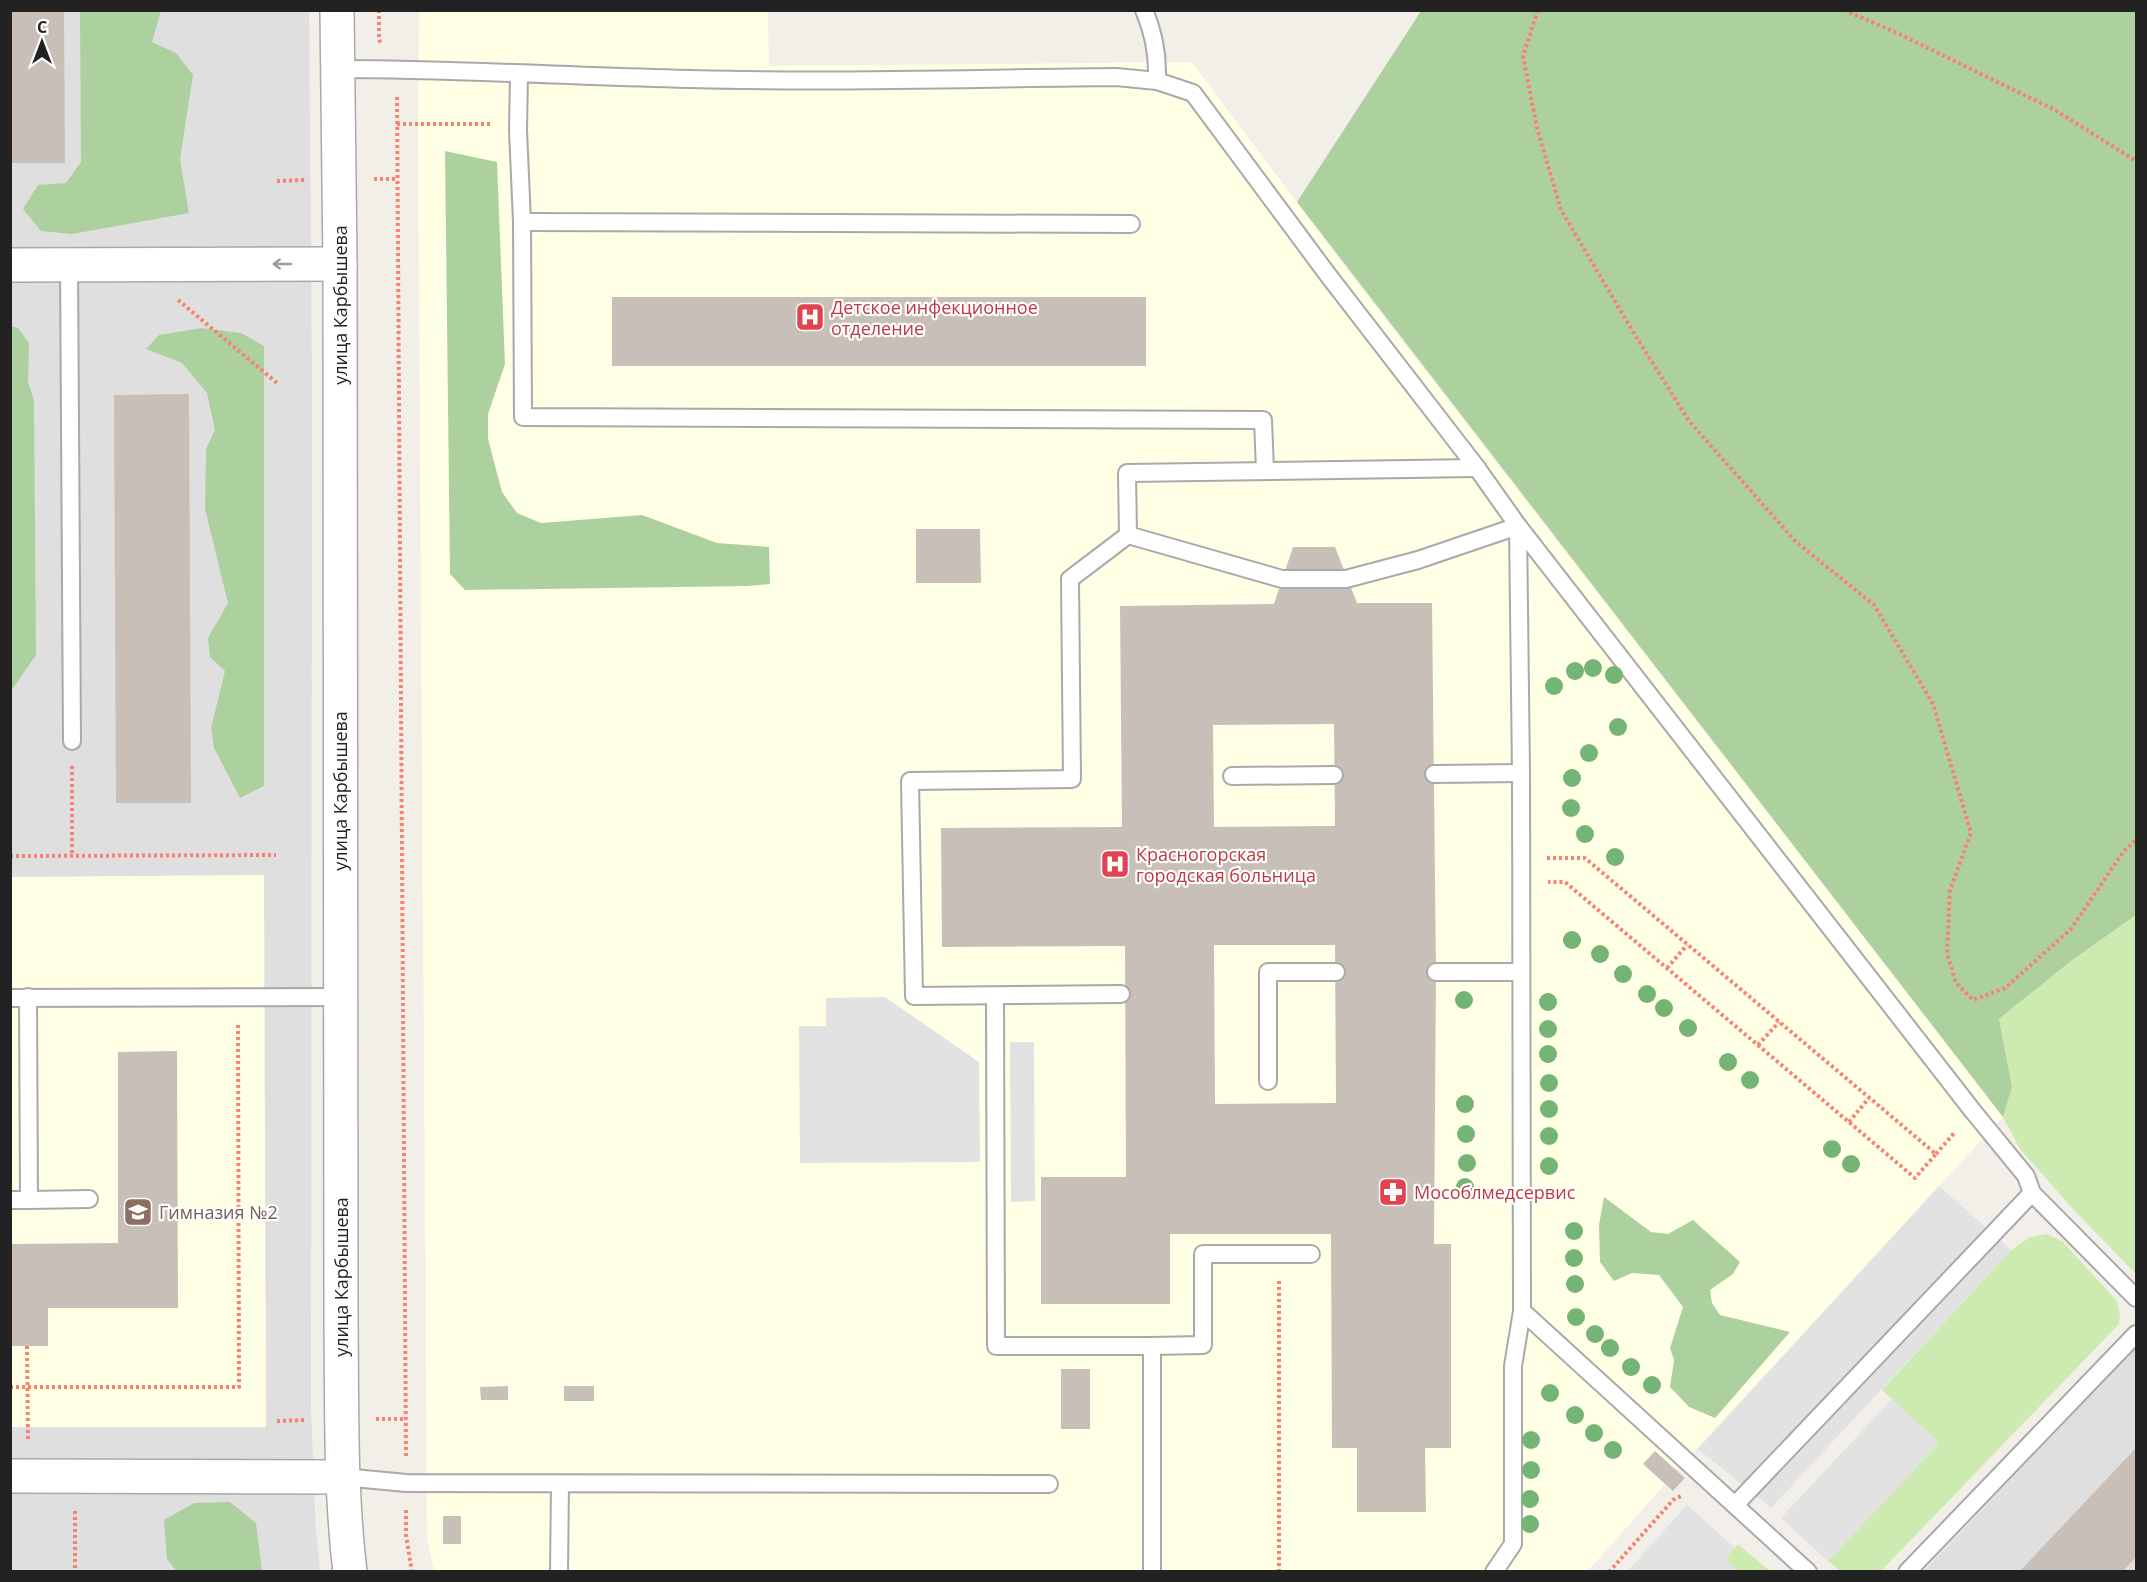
<svg xmlns="http://www.w3.org/2000/svg" width="2147" height="1582" viewBox="0 0 2147 1582" font-family="'Open Sans',sans-serif">
<style>
.residential{fill:#e0dfdf}
.education{fill:#ffffe5}
.grass{fill:#cdebb0}
.forest{fill:#add19e}
.parking{fill:#e2e2e2}
.building{fill:#c7bfb8;fill-rule:evenodd}
.lines{fill:none;stroke-linecap:round;stroke-linejoin:round}
.service-casing{stroke:#a9a9a9;stroke-width:20}
.minor-casing{stroke:#a9a9a9;stroke-width:36}
.tertiary-casing{stroke:#a9a9a9;stroke-width:36}
.path{stroke:#fa8072;stroke-width:4;stroke-dasharray:3 3;stroke-linecap:butt}
.service{stroke:#fff;stroke-width:16}
.minor{stroke:#fff;stroke-width:33}
.tertiary{stroke:#fff;stroke-width:33}
.tree{fill:#74b475}
.oneway{stroke:#9c9c9c}
.labels{text-anchor:middle;dominant-baseline:central;stroke-width:4.5;stroke-linejoin:round;paint-order:stroke}
.street-label{font-size:18px;fill:#222;stroke:#fff}
.health-label{font-size:18px;fill:#be3a42;stroke:#fff;text-anchor:start}
.education-label{font-size:18px;fill:#785e54;stroke:#fff;text-anchor:start}
</style>
<rect width="100%" height="100%" fill="#f2efe9"/>
<g class="residential">
<path d="M11 11H309L312 385 311 1409 316 1531 320 1571 11 1572Z"/>
<path d="M2136 1347V1571H1924Z"/>
</g>
<g class="education">
<path d="M419 11H768L769 66 1192 62 1343 264 2003 1117 1677 1470 1685 1478 1673 1491 1665 1484 1588 1571H434L427 1537 418 130Z"/>
<path d="M264 875 266 1427H11L10 877Z"/>
</g>
<g class="grass">
<path d="M2136 915V1274L2072 1208 2020 1149 2003 1117 2012 1087 1999 1019 2071 961Z"/>
<path d="M2047 1234 2063 1242 2117 1301 2120 1313 2119 1324 1881 1571H1840L1828 1561 1939 1443 1882 1390 2011 1250 2030 1237Z"/>
<path d="M1738 1544 1770 1571H1738L1725 1559Z"/>
</g>
<g class="forest">
<path d="M80 11H161L152 42 176 53 193 75 180 159 189 213 72 234 41 231 23 209 38 185 66 183 81 162Z"/>
<path d="M1421 11H2136V915L2071 961 1999 1019 2012 1087 2003 1117 1297 202Z"/>
<path d="M445 151 497 162 505 364 488 414V439L502 492 517 513 541 523 642 515 717 543 769 547 770 584 748 586 465 590 450 574Z"/>
<path d="M11 326 18 328 29 343 28 382 34 400 36 655 11 691Z"/>
<path d="M201 328 241 333 264 346V786L240 798 214 748 211 728 225 671 210 657 208 638 228 603 205 509 206 449 215 430 207 393 182 363 146 349 159 335Z"/>
<path d="M1604 1197 1651 1232 1668 1234 1693 1220 1740 1262 1733 1274 1710 1290 1712 1303 1720 1315 1790 1332 1715 1418 1689 1407 1670 1387 1674 1360 1670 1348 1683 1307 1659 1275 1632 1273 1614 1281 1600 1262 1599 1225Z"/>
<path d="M230 1502 256 1523 262 1571H176L167 1559 164 1520 194 1503Z"/>
</g>
<g class="parking">
<path d="M885 997 979 1062 980 1162 800 1163 799 1026H826V998Z"/>
<path d="M1010 1042H1034L1035 1201 1011 1202Z"/>
<path d="M1939 1186 2011 1250 1771 1508 1698 1449Z"/>
<path d="M1892 1399 1939 1443 1828 1561 1781 1518Z"/>
<path d="M1687 1505 1735 1548 1725 1559 1738 1571H1628Z"/>
</g>
<g class="building">
<path d="M10 10H64L65 163H10Z"/>
<rect x="612" y="297" width="534" height="69"/>
<path d="M189 394 191 803H116L114 395Z"/>
<path d="M916 529H980L981 583H916Z"/>
<path d="M1293 547H1335L1357 603H1432L1436 972 1434 1244H1451V1448H1425L1426 1512H1357V1448H1332L1331 1234H1170V1304H1041V1177H1126L1125 946 942 947 941 828 1122 827 1120 606 1274 604ZM1334 724 1335 826 1214 827 1213 725ZM1214 945H1335L1336 1103 1215 1104Z"/>
<path d="M177 1051 178 1308H48V1346H10V1244L118 1243V1052Z"/>
<rect x="1061" y="1369" width="29" height="60"/>
<path d="M508 1386V1400H481L480 1387Z"/>
<rect x="564" y="1386" width="30" height="15"/>
<path d="M2136 1448V1557L2122 1572H2019Z"/>
<path d="M1655 1451 1685 1478 1673 1491 1643 1464Z"/>
<rect x="443" y="1516" width="18" height="28"/>
</g>
<g class="lines">
<g class="service-casing">
<g id="service">
<path d="M1144 10C1154 33 1158 57 1157 81"/>
<path d="M338 69C474 69 611 79 747 80 870 82 993 78 1116 77L1157 81 1193 93 1328 275 1477 468 1518 526 1972 1110 2026 1176 2032 1193 2136 1298"/>
<path d="M519 74 518 130 522 222 523 417 1263 420 1265 471"/>
<path d="M522 222 1131 224"/>
<path d="M69 264 72 741"/>
<path d="M1477 468 1127 473 1128 535 1282 579H1346L1418 560 1518 526 1521 773 1522 1311 1513 1366V1544L1494 1572"/>
<path d="M1434 774 1521 773"/>
<path d="M1232 776 1334 775"/>
<path d="M1436 972H1521"/>
<path d="M1121 994 914 996 910 781 1072 779 1070 579 1128 535"/>
<path d="M995 996 996 1346H1152V1572"/>
<path d="M10 998 340 997"/>
<path d="M1268 1081V972H1336"/>
<path d="M10 1200H29L28 997"/>
<path d="M29 1200 89 1199"/>
<path d="M1522 1311 1808 1572"/>
<path d="M1152 1346 1203 1345V1254H1311"/>
<path d="M343 1477 406 1483 1049 1484"/>
<path d="M1735 1505 2032 1193"/>
<path d="M559 1572 560 1484"/>
<path d="M1907 1572 2136 1334"/>
</g>
</g>
<g class="minor-casing">
<g id="minor">
<path d="M10 265 340 264"/>
<path d="M10 1476 343 1477"/>
</g>
</g>
<g class="tertiary-casing">
<path id="tertiary" d="M337 10 340 264 341 1323C342 1406 340 1489 350 1572"/>
</g>
<g class="path">
<path d="M379 10V40L381 43"/>
<path d="M1538 10 1523 56 1537 128 1561 210 1635 335 1689 421 1796 542 1874 605 1933 704 1971 833 1950 890 1947 953 1956 983 1973 1000 2005 988 2071 929 2123 852 2136 840"/>
<path d="M1844 10 1897 33 2055 110 2136 161"/>
<path d="M397 97 406 1457"/>
<path d="M397 124H492"/>
<path d="M374 179H398"/>
<path d="M277 181 304 180"/>
<path d="M178 300 277 383"/>
<path d="M72 766V855"/>
<path d="M10 856 276 855"/>
<path d="M1547 858H1585L1936 1154 1915 1178 1565 882H1548"/>
<path d="M1667 968 1687 945"/>
<path d="M1758 1045 1779 1022"/>
<path d="M1849 1122 1869 1098"/>
<path d="M1936 1154 1955 1132"/>
<path d="M1279 1281V1572"/>
<path d="M27 1346 28 1442"/>
<path d="M10 1387H239L238 1025"/>
<path d="M376 1419H405"/>
<path d="M277 1421 306 1420"/>
<path d="M406 1510V1535L412 1572"/>
<path d="M75 1511V1572"/>
<path d="M1609 1572 1673 1500 1683 1495"/>
</g>
<use href="#service" class="service"/>
<use href="#minor" class="minor"/>
<use href="#tertiary" class="tertiary"/>
</g>
<g class="tree">
<circle cx="1593" cy="668" r="9"/>
<circle cx="1575" cy="671" r="9"/>
<circle cx="1614" cy="675" r="9"/>
<circle cx="1554" cy="686" r="9"/>
<circle cx="1618" cy="727" r="9"/>
<circle cx="1589" cy="753" r="9"/>
<circle cx="1572" cy="778" r="9"/>
<circle cx="1571" cy="808" r="9"/>
<circle cx="1585" cy="834" r="9"/>
<circle cx="1615" cy="857" r="9"/>
<circle cx="1572" cy="940" r="9"/>
<circle cx="1600" cy="954" r="9"/>
<circle cx="1623" cy="974" r="9"/>
<circle cx="1647" cy="994" r="9"/>
<circle cx="1464" cy="1000" r="9"/>
<circle cx="1548" cy="1002" r="9"/>
<circle cx="1664" cy="1008" r="9"/>
<circle cx="1688" cy="1028" r="9"/>
<circle cx="1548" cy="1029" r="9"/>
<circle cx="1548" cy="1054" r="9"/>
<circle cx="1728" cy="1062" r="9"/>
<circle cx="1750" cy="1080" r="9"/>
<circle cx="1549" cy="1083" r="9"/>
<circle cx="1465" cy="1104" r="9"/>
<circle cx="1549" cy="1109" r="9"/>
<circle cx="1466" cy="1134" r="9"/>
<circle cx="1549" cy="1136" r="9"/>
<circle cx="1832" cy="1149" r="9"/>
<circle cx="1467" cy="1163" r="9"/>
<circle cx="1851" cy="1164" r="9"/>
<circle cx="1549" cy="1166" r="9"/>
<circle cx="1465" cy="1187" r="9"/>
<circle cx="1574" cy="1231" r="9"/>
<circle cx="1574" cy="1258" r="9"/>
<circle cx="1575" cy="1284" r="9"/>
<circle cx="1576" cy="1317" r="9"/>
<circle cx="1595" cy="1334" r="9"/>
<circle cx="1610" cy="1348" r="9"/>
<circle cx="1631" cy="1367" r="9"/>
<circle cx="1652" cy="1385" r="9"/>
<circle cx="1550" cy="1393" r="9"/>
<circle cx="1575" cy="1415" r="9"/>
<circle cx="1594" cy="1433" r="9"/>
<circle cx="1531" cy="1440" r="9"/>
<circle cx="1613" cy="1450" r="9"/>
<circle cx="1531" cy="1470" r="9"/>
<circle cx="1530" cy="1499" r="9"/>
<circle cx="1530" cy="1524" r="9"/>
</g>
<defs><path id="oneway-shaft" d="M-6 0H5M1.5-3L5.5 0L1.5 3" fill="none" stroke-width="1.6" stroke-linecap="round" stroke-linejoin="round" transform="scale(1.5)"/></defs>
<use class="oneway" href="#oneway-shaft" transform="translate(282 264) rotate(180)"/>
<defs>
<g id="hospital-square" transform="scale(1.5)"><rect x="-9" y="-9" width="18" height="18" rx="4" fill="#e0444e" stroke="#fff"/><path d="M-5-5h3v3.5h4V-5h3V5h-3V1.5h-4V5h-3Z" fill="#fff"/></g>
<g id="pharmacy-square" transform="scale(1.5)"><rect x="-9" y="-9" width="18" height="18" rx="4" fill="#e0444e" stroke="#fff"/><path d="M-2-6h4v4h4v4h-4v4h-4v-4h-4v-4h4Z" fill="#fff"/></g>
<g id="school-square" transform="scale(1.5)"><rect x="-9" y="-9" width="18" height="18" rx="4" fill="#8d6e63" stroke="#fff"/><path d="M0-5L7-2L0 1L-7-2ZM-4 1L0 2.5L4 1V4Q0 6-4 4Z" fill="#fff"/></g>
</defs>
<g fill-rule="evenodd">
<use href="#hospital-square" x="810" y="317"/>
<use href="#hospital-square" x="1115" y="864"/>
<use href="#pharmacy-square" x="1393" y="1192"/>
<use href="#school-square" x="138" y="1212"/>
</g>
<g class="labels">
<g class="street-label">
<text transform="translate(340 305) rotate(-90)">улица Карбышева</text>
<text transform="translate(340 791) rotate(-90)">улица Карбышева</text>
<text transform="translate(341 1277) rotate(-90)">улица Карбышева</text>
</g>
<g class="health-label">
<text x="831" y="307">Детское инфекционное<tspan x="831" dy="21">отделение</tspan></text>
<text x="1136" y="854">Красногорская<tspan x="1136" dy="21">городская больница</tspan></text>
<text x="1414" y="1192">Мособлмедсервис</text>
</g>
<g class="education-label">
<text x="159" y="1212">Гимназия №2</text>
</g>
</g>
<rect width="2147" height="1582" fill="none" stroke="#222222" stroke-width="24"/>
<g transform="translate(42 42)" stroke="#ffffff" stroke-width="4.5" paint-order="stroke">
<path d="M0-4.5L10 22L0 15L-10 22Z" fill="#222222"/>
<text y="-9" font-size="16" font-weight="bold" text-anchor="middle" fill="#222222">С</text>
</g>
</svg>
